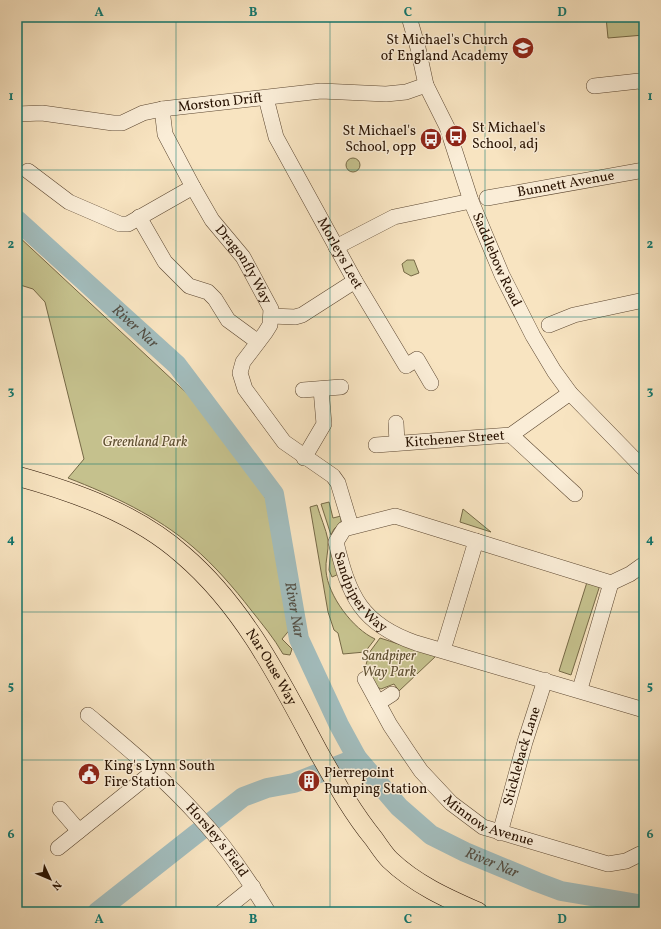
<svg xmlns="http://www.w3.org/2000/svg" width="661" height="929" viewBox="0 0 661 929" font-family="Vollkorn,serif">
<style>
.green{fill:#c5c18d;stroke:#766946}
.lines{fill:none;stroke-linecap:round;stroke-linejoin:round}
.river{stroke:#a2bcbc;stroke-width:20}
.minor-casing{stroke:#5b4630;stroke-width:16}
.major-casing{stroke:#271100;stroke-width:20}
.minor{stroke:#faedd7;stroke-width:15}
.major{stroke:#f8e4c1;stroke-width:19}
.grid{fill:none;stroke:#0f766e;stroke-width:1;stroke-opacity:0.55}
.labels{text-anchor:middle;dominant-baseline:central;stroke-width:3;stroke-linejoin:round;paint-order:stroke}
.poi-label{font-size:14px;fill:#271100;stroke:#faedd7;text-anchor:start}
.street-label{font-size:14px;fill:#271100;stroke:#faedd7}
.park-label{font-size:14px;font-style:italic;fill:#5e4f31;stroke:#faedd7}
.water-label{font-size:15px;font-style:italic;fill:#524d42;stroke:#faedd7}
.neatline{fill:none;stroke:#0f766e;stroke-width:1.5}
.grid-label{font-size:13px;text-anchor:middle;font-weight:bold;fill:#0f766e}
</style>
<rect width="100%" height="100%" fill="#f8e4c1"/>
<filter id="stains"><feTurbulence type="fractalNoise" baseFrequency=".005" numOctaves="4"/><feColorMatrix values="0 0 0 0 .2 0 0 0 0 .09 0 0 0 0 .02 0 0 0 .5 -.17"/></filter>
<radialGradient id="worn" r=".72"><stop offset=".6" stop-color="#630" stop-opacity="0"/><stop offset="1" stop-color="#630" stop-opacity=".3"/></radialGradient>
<g class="green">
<path d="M606 17H644V35L608 38Z"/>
<circle cx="353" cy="165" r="7"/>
<path d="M17 235 192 398 261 489 271 510 292 627 282 639 292 649 290 655 283 654C274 638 262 624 251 610 234 588 214 565 193 547 157 516 112 495 68 478L84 459 45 302 33 289 17 284Z"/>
<path d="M407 260H414L419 273 411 276 404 272 402 264Z"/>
<path d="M329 502 333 518 341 516V523L334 529 331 535 321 504Z"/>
<path d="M317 505C320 516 326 529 328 540 329 551 325 561 326 571 328 596 353 629 375 639L365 652 343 654 338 633 334 630 328 612 310 507Z"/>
<path d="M463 509 491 532 460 522Z"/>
<path d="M331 547 339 574 332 577 329 570Z"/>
<path d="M588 579 600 585 571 675 559 671Z"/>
<path d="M380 638 436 656 399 691 394 684 381 689 377 687 365 669 369 653Z"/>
</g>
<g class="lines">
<g class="river">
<path id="s1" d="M17 220 177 365 274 494 299 639 339 725 357 758 399 807 431 835 465 852 537 882 561 891 644 905"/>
<path d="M97 912 243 797 267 788 294 783 357 758"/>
</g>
<g class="minor-casing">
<g id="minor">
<path id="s2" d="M409 17 418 48 426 85 447 127 471 201 502 275 533 336 554 371 570 393 644 469"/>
<path d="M594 86 639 81 644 83"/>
<path id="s3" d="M266 98 276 137 355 281 406 366 417 359 431 383"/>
<path id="s4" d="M162 109 165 134 193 187 212 220 243 257 271 309 270 325 265 333 243 362 240 373 245 389 284 442 333 476 338 483 351 526"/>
<path id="s5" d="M17 114 42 113 113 123H122L143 113 162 109 321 91 386 94 406 92 426 85"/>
<path d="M28 171 69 202 120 224H128L193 187"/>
<path id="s6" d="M487 198 644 170"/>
<path d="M139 217 165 262 189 286 208 292 215 299 228 320 258 342"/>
<path d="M336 247 394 217 471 201"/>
<path d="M271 316 295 317 302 315 355 281"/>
<path d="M549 325 574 315 644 300"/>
<path d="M303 390 341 387"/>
<path d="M396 423 397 443"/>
<path d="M511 435 575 494"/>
<path id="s7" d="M376 445 511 435 570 393"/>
<path d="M304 458 324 424 321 389"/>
<path id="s8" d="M644 564 630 574 611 583 395 516 344 529 336 542C349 596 361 624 416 643L644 710"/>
<path d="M443 650 476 541"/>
<path id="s9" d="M365 679 390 725 408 752 421 771 451 803 483 827 608 864 626 861 640 854 644 857"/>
<path d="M580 689 611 583"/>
<path d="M378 703 392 694"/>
<path id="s10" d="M88 715C126 747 165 779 198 816 225 845 248 879 268 912"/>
<path d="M60 809 79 831"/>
<path id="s11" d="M500 833 525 742 545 680"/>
<path d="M58 848 154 771"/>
<path d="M222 912 253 887"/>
</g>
</g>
<g class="major-casing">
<g id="major">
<path id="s12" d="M17 476C75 492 137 514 183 555 245 608 281 682 319 753 336 783 352 812 374 839 379 846 384 854 390 860 415 884 446 898 478 912"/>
</g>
</g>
<use href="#minor" class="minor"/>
<use href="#major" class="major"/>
</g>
<path class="grid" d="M176 17V912M330 17V912M485 17V912M17 170H644M17 317H644M17 464H644M17 612H644M17 760H644"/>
<defs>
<g id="school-disc" transform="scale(1.15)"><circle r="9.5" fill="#8f2418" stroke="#faedd7"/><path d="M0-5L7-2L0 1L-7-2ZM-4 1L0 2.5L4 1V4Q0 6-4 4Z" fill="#fff"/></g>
<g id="bus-disc" transform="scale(1.15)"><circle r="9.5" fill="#8f2418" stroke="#faedd7"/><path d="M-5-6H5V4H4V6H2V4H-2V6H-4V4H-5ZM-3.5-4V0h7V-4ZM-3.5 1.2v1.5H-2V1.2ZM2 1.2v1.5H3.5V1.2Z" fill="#fff"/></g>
<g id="civic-disc" transform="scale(1.15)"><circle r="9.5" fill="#8f2418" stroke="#faedd7"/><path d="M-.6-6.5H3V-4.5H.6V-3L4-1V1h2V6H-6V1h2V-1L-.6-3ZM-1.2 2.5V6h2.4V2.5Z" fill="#fff"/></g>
<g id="building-disc" transform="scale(1.15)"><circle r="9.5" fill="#8f2418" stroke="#faedd7"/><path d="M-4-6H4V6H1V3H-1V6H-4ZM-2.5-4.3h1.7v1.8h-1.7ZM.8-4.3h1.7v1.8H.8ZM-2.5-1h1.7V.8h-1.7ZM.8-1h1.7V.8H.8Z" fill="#fff"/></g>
</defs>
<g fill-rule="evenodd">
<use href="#school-disc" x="523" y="48"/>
<use href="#bus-disc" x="456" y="136"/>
<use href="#bus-disc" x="431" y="139"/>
<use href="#civic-disc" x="89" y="774"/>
<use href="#building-disc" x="309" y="781"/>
</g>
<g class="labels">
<g class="poi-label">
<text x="508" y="40" text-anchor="end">St Michael's Church<tspan x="508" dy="16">of England Academy</tspan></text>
<text x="472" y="128">St Michael's<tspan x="472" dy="16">School, adj</tspan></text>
<text x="416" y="131" text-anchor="end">St Michael's<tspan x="416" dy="16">School, opp</tspan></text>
<text x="104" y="766">King's Lynn South<tspan x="104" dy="16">Fire Station</tspan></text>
<text x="324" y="773">Pierrepoint<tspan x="324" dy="16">Pumping Station</tspan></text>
</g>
<g class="street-label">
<text stroke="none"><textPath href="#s5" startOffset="207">Morston Drift</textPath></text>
<text stroke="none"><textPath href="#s6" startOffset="80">Bunnett Avenue</textPath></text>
<text stroke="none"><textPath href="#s3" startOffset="173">Morleys Leet</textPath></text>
<text stroke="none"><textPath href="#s2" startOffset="259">Saddlebow Road</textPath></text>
<text stroke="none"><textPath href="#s4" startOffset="178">Dragonfly Way</textPath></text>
<text stroke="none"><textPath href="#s7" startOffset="79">Kitchener Street</textPath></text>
<text stroke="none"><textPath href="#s8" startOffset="389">Sandpiper Way</textPath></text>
<text stroke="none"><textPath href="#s12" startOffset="329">Nar Ouse Way</textPath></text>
<text stroke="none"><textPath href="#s11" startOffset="80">Stickleback Lane</textPath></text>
<text stroke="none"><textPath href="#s9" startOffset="194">Minnow Avenue</textPath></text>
<text stroke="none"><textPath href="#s10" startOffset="180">Horsley's Field</textPath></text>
</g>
<g class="park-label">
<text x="145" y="442">Greenland Park</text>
<text x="389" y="656">Sandpiper<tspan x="389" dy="16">Way Park</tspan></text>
</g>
<g class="water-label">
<text stroke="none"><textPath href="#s1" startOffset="159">River Nar</textPath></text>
<text stroke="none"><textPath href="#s1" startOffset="495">River Nar</textPath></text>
<text stroke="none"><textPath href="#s1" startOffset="831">River Nar</textPath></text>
</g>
</g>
<rect width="661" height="929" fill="none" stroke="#f8e4c1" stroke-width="44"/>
<g transform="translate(50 879) rotate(134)" stroke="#faedd7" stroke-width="3" paint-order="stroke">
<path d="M0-3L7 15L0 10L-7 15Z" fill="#271100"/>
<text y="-6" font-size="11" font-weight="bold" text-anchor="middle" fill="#271100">N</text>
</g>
<rect x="22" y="22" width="617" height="885" class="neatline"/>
<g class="grid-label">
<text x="99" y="16">A</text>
<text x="253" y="16">B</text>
<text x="408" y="16">C</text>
<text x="562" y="16">D</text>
<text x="11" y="100">1</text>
<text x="650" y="100">1</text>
<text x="11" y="248">2</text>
<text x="650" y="248">2</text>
<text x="11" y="395">3</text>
<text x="650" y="395">3</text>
<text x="11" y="543">4</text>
<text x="650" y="543">4</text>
<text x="11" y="690">5</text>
<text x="650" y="690">5</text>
<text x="11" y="838">6</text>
<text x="650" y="838">6</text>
<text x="99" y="923">A</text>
<text x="253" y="923">B</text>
<text x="408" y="923">C</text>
<text x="562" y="923">D</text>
</g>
<rect width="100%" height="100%" filter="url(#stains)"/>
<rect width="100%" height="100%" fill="url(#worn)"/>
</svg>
